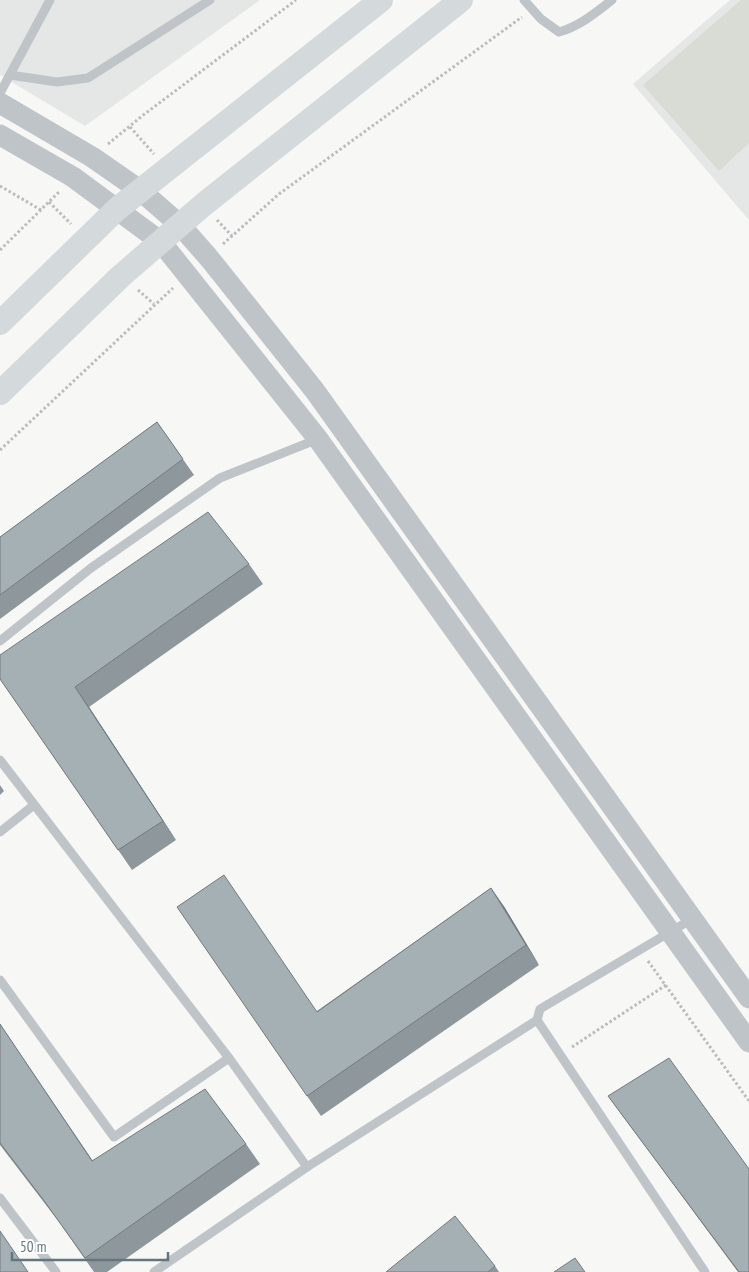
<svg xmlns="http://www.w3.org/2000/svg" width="749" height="1272" viewBox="0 0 749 1272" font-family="'PT Sans Narrow',sans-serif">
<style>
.built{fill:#e5e7e6}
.green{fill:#d8dcd4}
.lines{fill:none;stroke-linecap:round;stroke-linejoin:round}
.path{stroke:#b9bdbf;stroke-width:3;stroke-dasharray:2.5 2.5;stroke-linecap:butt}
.service{stroke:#bec4c7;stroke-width:9}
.tertiary{stroke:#bec4c7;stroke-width:21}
.secondary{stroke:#d4d9db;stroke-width:24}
.wall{fill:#8e979b}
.shaded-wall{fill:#747b7e}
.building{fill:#a5b0b4;stroke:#747b7e}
</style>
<rect width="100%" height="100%" fill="#f7f7f5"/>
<g class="built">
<path d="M0 0H260L85 126 0 75Z"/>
<path d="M730 0H749V220L633 84Z"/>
</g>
<path class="green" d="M741 0H749V143L719 171 643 85Z"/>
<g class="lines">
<g class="path">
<path d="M130 127 154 154"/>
<path d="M108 144 142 116 296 0"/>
<path d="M0 186 41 210"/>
<path d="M49 202 71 224"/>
<path d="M217 220 232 236"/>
<path d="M223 244 279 194 522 17"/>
<path d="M0 250 59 192"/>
<path d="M138 290 154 304"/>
<path d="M0 450 173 288"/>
<path d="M648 961 749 1101"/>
<path d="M572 1047 666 985"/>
</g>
<g class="service">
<path d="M524 0 541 19 559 32C580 26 595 13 612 0"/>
<path d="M10 75 57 82 88 78 210 0"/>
<path d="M0 93 50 0"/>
<path d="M0 641 91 568 220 478 318 439"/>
<path d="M0 760 229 1058 307 1167"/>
<path d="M0 832 34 805"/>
<path d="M692 919 540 1009 537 1020 705 1272"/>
<path d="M0 980 114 1137 229 1058"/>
<path d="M0 1198 56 1272"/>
<path d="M154 1272 307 1167 537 1020"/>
</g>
<g class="tertiary">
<path d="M0 103 92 157 141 191 180 225 209 258 315 391 749 998"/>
<path d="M0 135 73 177 161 242 318 439 749 1042"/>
</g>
<g class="secondary">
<path d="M0 323 117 209 381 0"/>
<path d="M0 393 121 276 203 205 461 0"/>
</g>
</g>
<g class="wall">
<path d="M157 422 194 475 0 619V537Z"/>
<path d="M249 564 263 584 89 707 176 840 132 870 0 679Z"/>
<path d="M0 785 4 791 0 795Z"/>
<path d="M491 888 505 908 539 965 321 1116 307 1096 317 1011Z"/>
<path d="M0 1024 93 1161 246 1144 260 1164 107 1272H94L59 1222 0 1145Z"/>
<path d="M608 1096 749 1272H738Z"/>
<path d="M495 1266 499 1272H386Z"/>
</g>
<g class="shaded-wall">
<path d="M75 687 89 707 176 840 163 821Z"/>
<path d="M491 888 505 908 539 965 526 945Z"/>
</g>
<g class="building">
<path d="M157 422 183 459 0 595V537Z"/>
<path d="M208 512 249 564 75 687 163 821 118 850 0 679V655Z"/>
<path d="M224 875 317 1012 491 888 526 945 307 1096 177 907Z"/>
<path d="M0 1024 92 1161 205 1089 246 1144 85 1258 45 1202 0 1143Z"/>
<path d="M669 1058 749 1169V1272H739L608 1096Z"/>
<path d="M455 1216 495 1266 488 1272H386Z"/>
<path d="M0 1231 28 1272H0Z"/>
<path d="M575 1258 585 1272H554Z"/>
</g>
<path d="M12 1252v8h156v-8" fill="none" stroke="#63767f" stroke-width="2.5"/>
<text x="20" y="1252" font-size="15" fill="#63767f" stroke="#ffffff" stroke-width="4" paint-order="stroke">50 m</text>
</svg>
